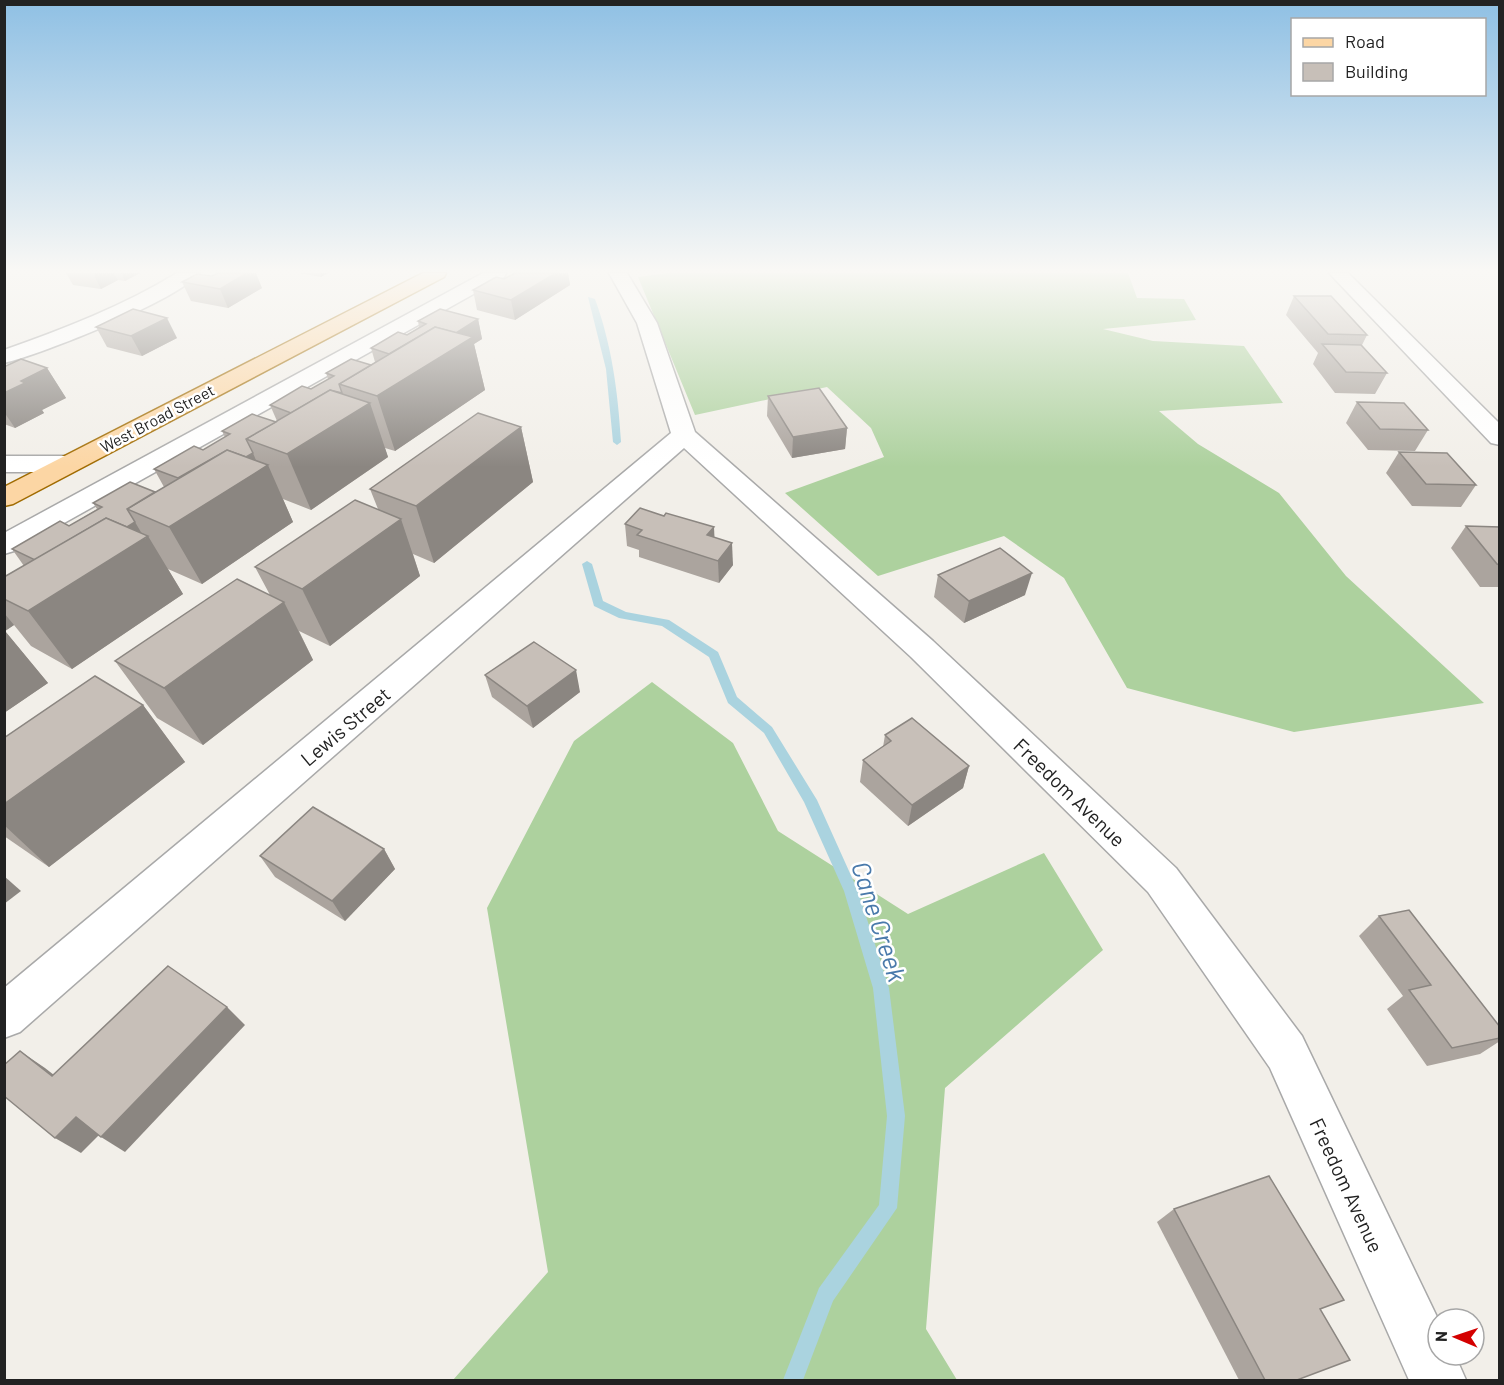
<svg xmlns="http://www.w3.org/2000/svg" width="1504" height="1385" viewBox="0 0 1504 1385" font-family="Barlow,sans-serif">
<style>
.forest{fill:#add19e}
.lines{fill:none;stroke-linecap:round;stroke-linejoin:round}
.stream{fill:#aad3df;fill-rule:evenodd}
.minor-casing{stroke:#a9a9a9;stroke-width:3}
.major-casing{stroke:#a06b00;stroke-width:3}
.minor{fill:#fff;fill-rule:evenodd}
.major{fill:#fcd6a4;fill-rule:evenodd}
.wall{fill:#aba49e}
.shaded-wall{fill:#8b8681}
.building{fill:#c7bfb8;stroke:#8b8681;stroke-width:1.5}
.labels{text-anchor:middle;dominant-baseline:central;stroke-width:5;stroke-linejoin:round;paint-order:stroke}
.far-street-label{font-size:16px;fill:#222;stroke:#fff}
.street-label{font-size:20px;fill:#222;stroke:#fff}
.near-water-label{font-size:26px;font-style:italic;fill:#4a7aab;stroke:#fff}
</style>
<rect width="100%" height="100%" fill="#f2efe9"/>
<g class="forest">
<path d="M668 273H1128L1137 298 1184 299 1196 320 1103 329 1153 341 1244 346 1283 403 1159 411 1198 444 1279 493 1346 576 1484 703 1294 732 1127 688 1064 578 1004 536 878 576 785 493 884 457 871 428 827 387 695 415 638 277Z"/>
<path d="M652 682 733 743 778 831 908 914 1044 853 1103 950 945 1088 926 1329 957 1380H453L548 1272 487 908 574 741Z"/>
</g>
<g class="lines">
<g class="stream">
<path d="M588 297 595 299C612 346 618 392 621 442L617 445 613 442 606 369Z"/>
<path d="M587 561 592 564 603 601 626 612 669 620 718 652 737 697 772 727 817 800 858 891 889 988 905 1116 897 1208 833 1301 803 1380H783L819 1288 879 1205 887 1116 873 988 844 891 804 802 764 733 728 703 709 657 662 626 619 618 594 606 582 564Z"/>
</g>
<g class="minor-casing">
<g id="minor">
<path d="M177 273H199C181 299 40 355 4 363V350C64 329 123 306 177 273Z"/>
<path d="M483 273H506L504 277 14 551 4 554V533Z"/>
<path d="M609 273H627L657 323 695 432 933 641 1176 868 1302 1036 1438 1319V1355H1455L1466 1380H1409L1270 1068 1148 892 911 657 684 448 20 1032 4 1038V988L671 433 637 323Z"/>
<path d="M1329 273H1348L1500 424V445L1491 443Z"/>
<path d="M4 456H69L78 459 82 464 78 469 69 472H4Z"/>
</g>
</g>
<g class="major-casing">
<path id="major" d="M423 273H446L444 277 13 504 4 506V487Z"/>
</g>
<use href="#minor" class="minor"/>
<use href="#major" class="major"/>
</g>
<g class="wall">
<path d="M66 273H140L125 281 118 280 101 289 73 285Z"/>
<path d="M299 273H328L321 277Z"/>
<path d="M513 273H568L570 285 515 320 477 310 473 290 504 279 513 274Z"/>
<path d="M182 282 262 288 228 308 191 301Z"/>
<path d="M1294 296 1367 335 1362 345 1387 373 1375 394 1335 393 1313 364 1318 353 1286 315Z"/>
<path d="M478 319 482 339 474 344 485 390 395 451 385 448 388 457 311 510 283 499 293 522 202 584 168 569 183 594 72 669 31 646 14 625 5 631 48 683 4 713V577L24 566 12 549 69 526 97 509 93 503 155 492 164 487 154 469 203 450 225 437 222 431 276 422 277 421 270 405 311 389 328 379 326 373 371 365 375 362 371 348 407 335 419 327 418 321Z"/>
<path d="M96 327 177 338 142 356 107 347Z"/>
<path d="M4 366 47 368 66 398 42 410 44 413 15 428 4 424Z"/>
<path d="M768 396 847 428 845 449 792 458 767 416Z"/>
<path d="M1357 402 1428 430 1415 451 1368 450 1346 423Z"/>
<path d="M521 427 533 482 434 563 413 554 420 576 330 646 299 631 313 660 203 745 157 718 115 661 270 595 255 567 378 509 370 489Z"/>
<path d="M1399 452 1476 485 1461 507 1412 506 1386 473Z"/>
<path d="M664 516 714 527V537L733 565 719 583 639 557V550L627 546 625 524Z"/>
<path d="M1466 526 1500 527V587H1480L1451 548Z"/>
<path d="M938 575 1025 595 964 623 934 597Z"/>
<path d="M485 675 580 692 533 728 492 697Z"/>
<path d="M143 705 185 762 49 867 4 836V738Z"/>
<path d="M885 735 969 766 963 788 908 826 860 782 863 760 883 747Z"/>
<path d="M384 849 395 869 345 921 275 877 260 856Z"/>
<path d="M1379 916 1500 1027V1041L1480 1054 1427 1066 1387 1009 1403 996 1359 936Z"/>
<path d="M1174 1209 1320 1310 1297 1380H1239L1157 1222Z"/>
</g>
<g class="shaded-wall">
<path d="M93 273H114L118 280 101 289Z"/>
<path d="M121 273H140L125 281Z"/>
<path d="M247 273H256L262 288 228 308 220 289Z"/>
<path d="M320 273H328L321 277Z"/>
<path d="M556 273H568L570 285 515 320 511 300Z"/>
<path d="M167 318 177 338 142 356 131 336Z"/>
<path d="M478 319 482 339 474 344 485 390 395 451 377 396 411 360Z"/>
<path d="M47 368 66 398 42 410 44 413 15 428 4 412V393L21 381Z"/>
<path d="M370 403 388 457 311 510 287 454Z"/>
<path d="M521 427 533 482 434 563 416 506Z"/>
<path d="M847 428 845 449 792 458 793 437Z"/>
<path d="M253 453 260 470 268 465 293 522 202 584 169 527 198 486Z"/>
<path d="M401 519 420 576 330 646 302 589Z"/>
<path d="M135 522 145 539 148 536 183 594 72 669 28 611 56 570Z"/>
<path d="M714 527 715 549 707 535Z"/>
<path d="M732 543 733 565 719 583 718 561Z"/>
<path d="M1032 573 1025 595 964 623 969 601Z"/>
<path d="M284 602 313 660 203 745 164 688Z"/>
<path d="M4 613 14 625 5 631 48 683 4 713Z"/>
<path d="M576 670 580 692 533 728 527 706Z"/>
<path d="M143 705 185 762 49 867 4 825V804Z"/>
<path d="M969 766 963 788 908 826 912 805Z"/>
<path d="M384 849 395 869 345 921 332 901Z"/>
<path d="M4 876 21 891 4 904Z"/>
<path d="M227 1007 245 1025 125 1152 101 1137Z"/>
<path d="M20 1051 45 1068 77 1093 52 1076Z"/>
<path d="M76 1117 101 1133 81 1153 55 1138Z"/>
</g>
<g class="building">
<path d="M218 273H247L220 289 182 282 197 274 212 276Z"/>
<path d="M515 273H556L511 300 473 290 496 277 504 279Z"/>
<path d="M1294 296H1331L1367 335 1328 334Z"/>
<path d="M133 309 167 318 131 336 96 327Z"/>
<path d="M440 309 478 319 456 333 435 327 389 354 371 348 398 332 407 335 426 324 418 321Z"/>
<path d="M435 327 473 337 377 396 339 384Z"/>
<path d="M1322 344 1361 345 1387 373 1346 372Z"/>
<path d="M21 359 47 368 21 381 25 383 4 393V366H6Z"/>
<path d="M351 359 371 365 339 384 342 393 330 390 291 413 270 405 302 386 311 389 334 376 326 373Z"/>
<path d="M819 388 847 428 793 437 768 396Z"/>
<path d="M330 390 370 403 287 454 246 439Z"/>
<path d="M1357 402 1404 403 1428 430 1380 429Z"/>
<path d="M478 413 521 427 416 506 370 489Z"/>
<path d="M252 414 276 422 246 439 253 453 246 457 227 450 178 478 154 469 194 446 203 450 230 434 222 431Z"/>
<path d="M227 450 268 465 169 527 127 509Z"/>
<path d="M1399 452 1447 453 1476 485 1426 484Z"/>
<path d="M130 482 155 492 127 509 135 522 127 527 106 518 35 560 12 549 60 521 69 526 102 507 93 503Z"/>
<path d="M355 500 401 519 302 589 255 567Z"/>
<path d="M640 508 664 516 666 513 714 527 707 535 732 543 718 561 637 535 642 530 625 524Z"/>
<path d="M106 518 148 536 28 611 4 599V577Z"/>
<path d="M1466 526 1500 527V565L1497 564Z"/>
<path d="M1000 548 1032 573 969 601 938 575Z"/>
<path d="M237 579 284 602 164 688 115 661Z"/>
<path d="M534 642 576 670 527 706 485 675Z"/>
<path d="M95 676 143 705 4 804V738Z"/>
<path d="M912 718 969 766 912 805 863 760 891 741 885 735Z"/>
<path d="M313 807 384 849 332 901 260 856Z"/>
<path d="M1409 910 1500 1027V1038L1452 1048 1409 990 1431 985 1379 916Z"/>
<path d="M168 966 227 1007 101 1137 76 1117 55 1138 4 1096V1065L20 1051 52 1076Z"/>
<path d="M1269 1176 1344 1300 1320 1309 1350 1360 1297 1380H1265L1174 1209Z"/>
</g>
<linearGradient id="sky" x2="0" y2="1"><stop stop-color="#8fc0e4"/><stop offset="0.58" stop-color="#f9f8f5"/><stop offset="1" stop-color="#f9f8f5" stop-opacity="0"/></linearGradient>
<rect width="1504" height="467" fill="url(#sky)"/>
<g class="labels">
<g class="far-street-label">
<text transform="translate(157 418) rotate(-28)">West Broad Street</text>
</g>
<g class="street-label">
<text transform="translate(345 726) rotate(-40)">Lewis Street</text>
<text transform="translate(1070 792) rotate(44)">Freedom Avenue</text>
<text transform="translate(1347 1185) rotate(65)">Freedom Avenue</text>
</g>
<g class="near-water-label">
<text transform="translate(880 921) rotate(72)">Cane Creek</text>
</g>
</g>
<rect width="1504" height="1385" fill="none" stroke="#222222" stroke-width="12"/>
<rect x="1291" y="18" width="195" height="78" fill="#ffffff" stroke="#a7a7a7" stroke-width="1.5"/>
<rect x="1303" y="38" width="30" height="9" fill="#fcd6a4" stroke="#a7a7a7" stroke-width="1.5"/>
<text x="1345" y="48" font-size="18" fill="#222222">Road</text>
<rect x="1303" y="63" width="30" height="18" fill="#c7bfb8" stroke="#a7a7a7" stroke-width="1.5"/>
<text x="1345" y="78" font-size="18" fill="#222222">Building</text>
<g transform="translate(1456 1337) rotate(272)"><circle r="28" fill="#ffffff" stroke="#a7a7a7" stroke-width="1.5"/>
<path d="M0-4.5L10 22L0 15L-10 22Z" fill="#d40000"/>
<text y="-9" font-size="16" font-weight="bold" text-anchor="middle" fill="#222222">N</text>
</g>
</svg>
